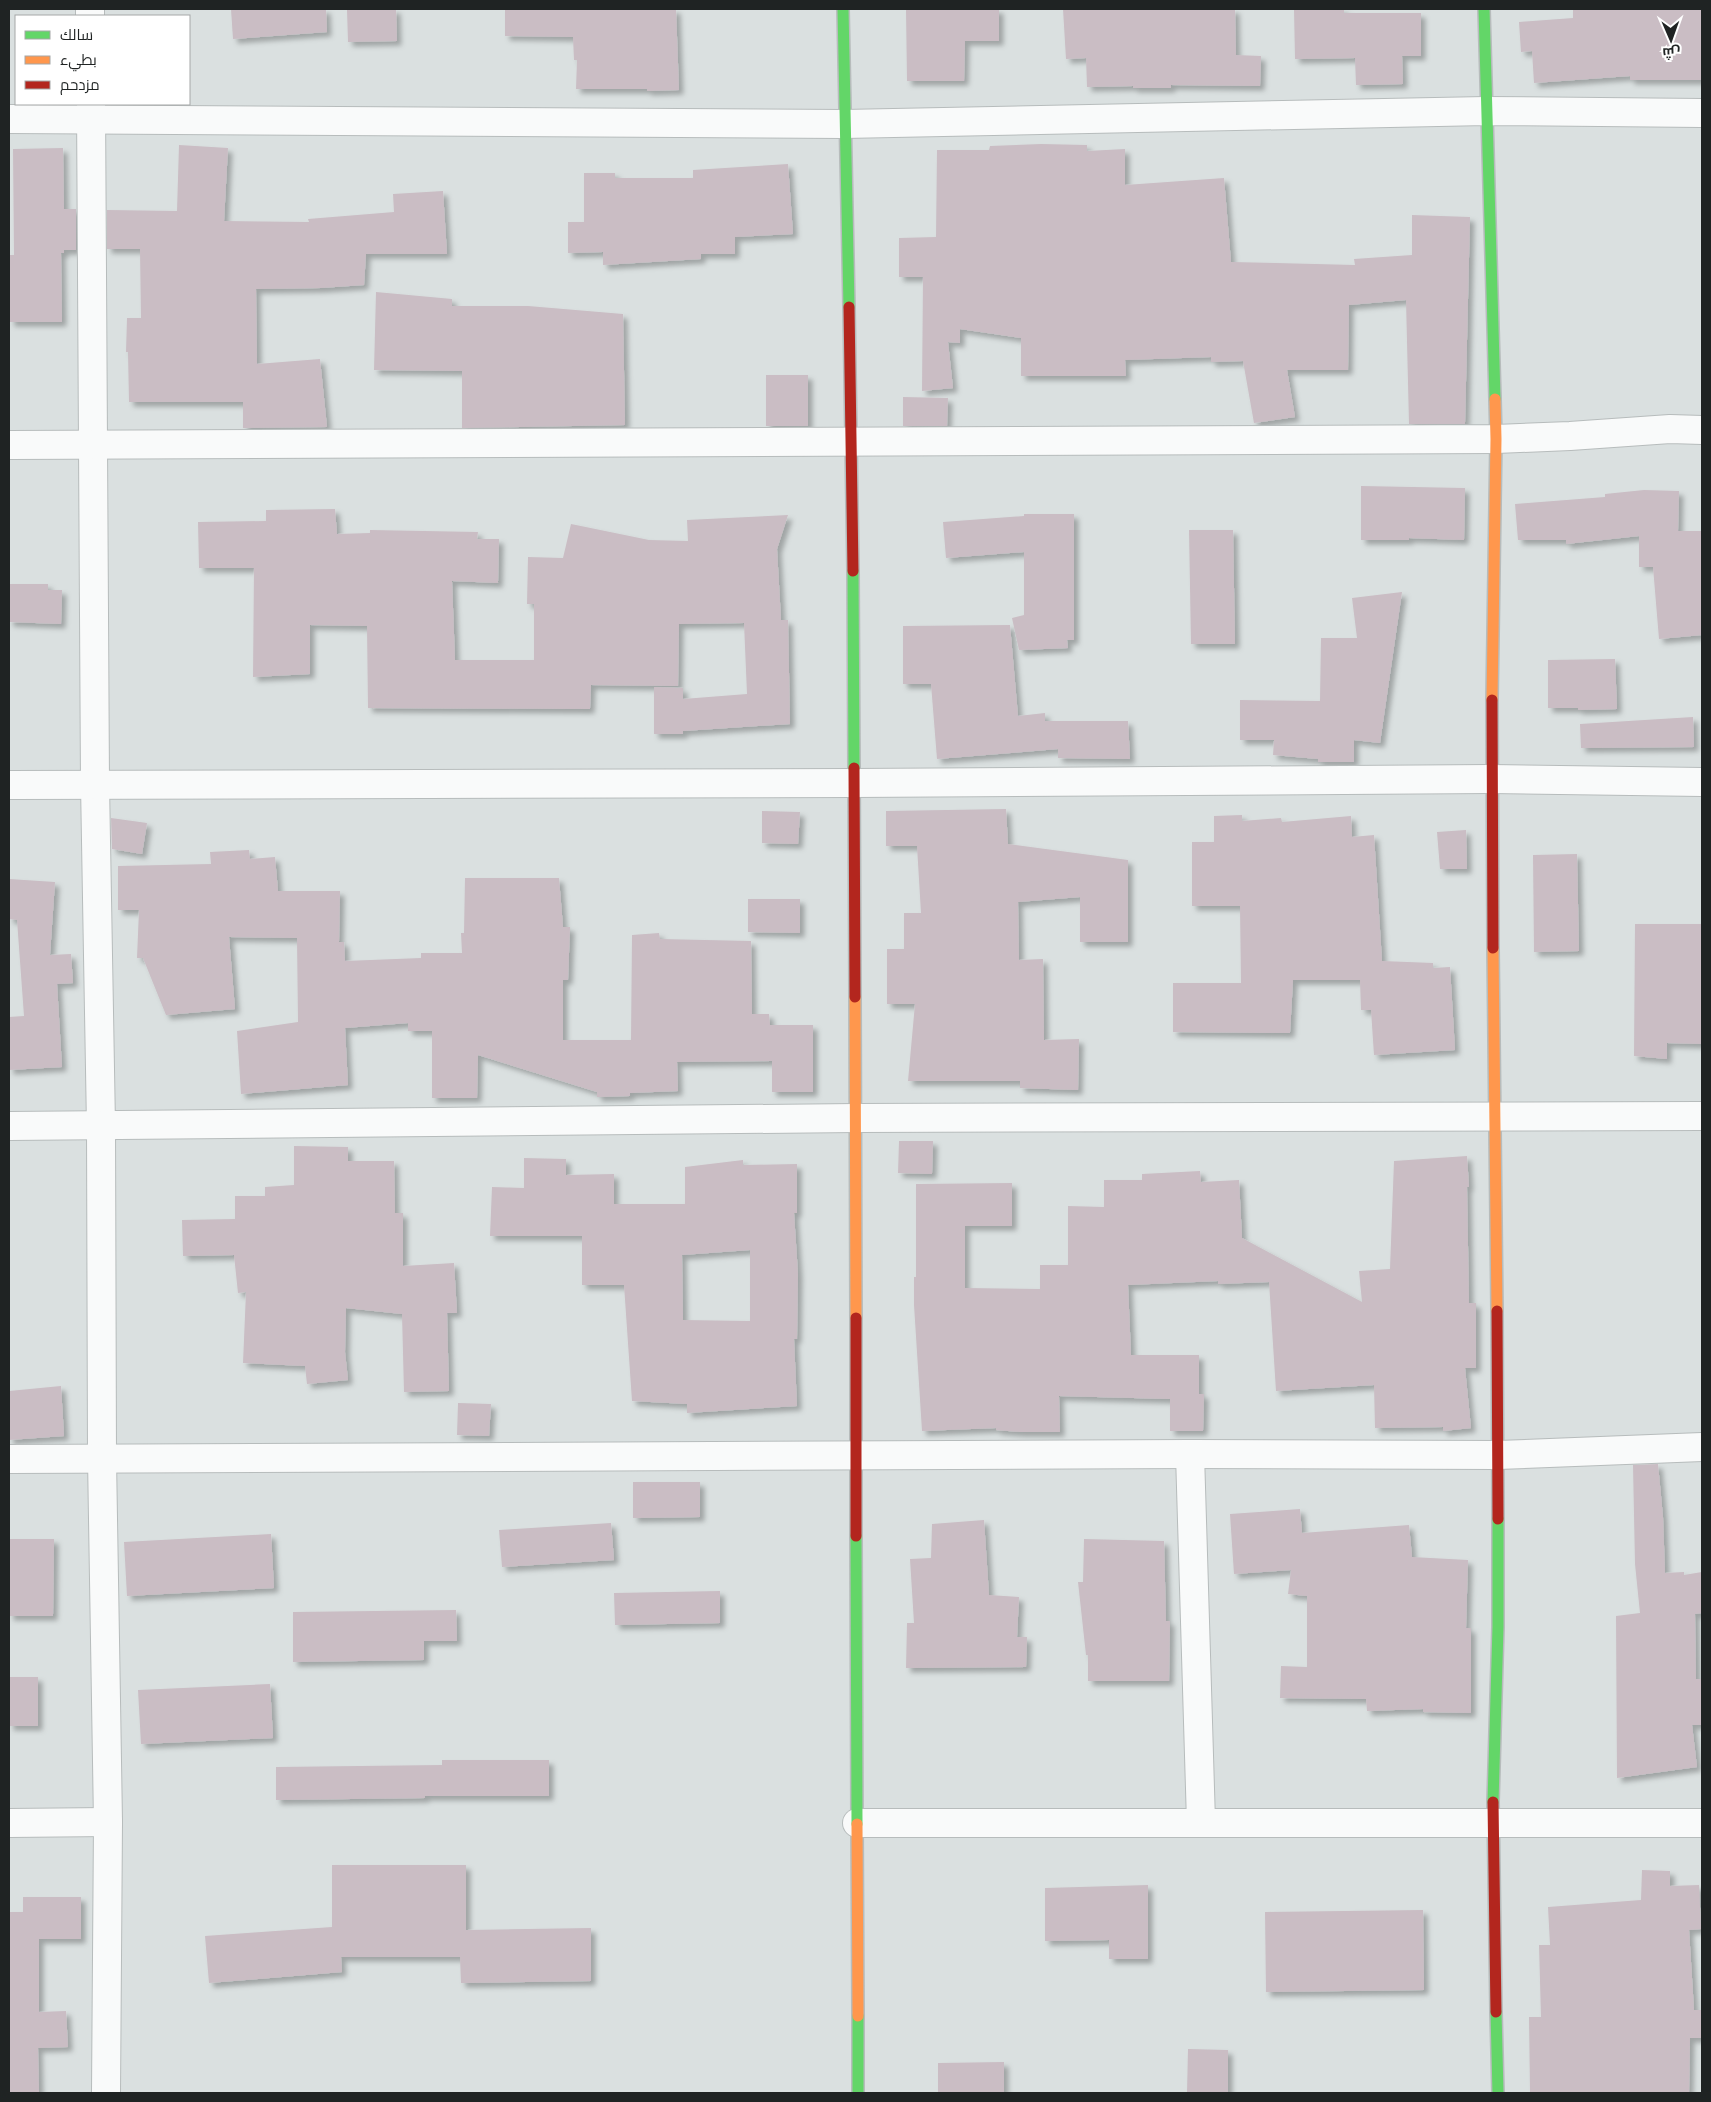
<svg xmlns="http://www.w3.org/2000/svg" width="1711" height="2102" viewBox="0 0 1711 2102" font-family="Literata,Cairo,serif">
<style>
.building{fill:#cabdc4;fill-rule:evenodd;filter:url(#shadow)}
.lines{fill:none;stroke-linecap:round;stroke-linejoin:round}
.street-casing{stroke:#b7bcbc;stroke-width:30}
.fast-casing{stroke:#b7bcbc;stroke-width:14}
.slow-casing{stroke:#b7bcbc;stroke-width:14}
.jam-casing{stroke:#b7bcbc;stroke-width:14}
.street{stroke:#f9fafa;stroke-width:28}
.fast{stroke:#63d668;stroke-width:11}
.slow{stroke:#ff974d;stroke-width:11}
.jam{stroke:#b3261e;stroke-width:11}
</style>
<defs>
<filter id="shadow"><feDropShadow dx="4.5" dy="4.5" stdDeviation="2.5" flood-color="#0004"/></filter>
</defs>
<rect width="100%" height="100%" fill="#dae0e0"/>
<g class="building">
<path d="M231 9H326L327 32 233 39Z"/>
<path d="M347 9H396L397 41 348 42Z"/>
<path d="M505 9H676L679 90 647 91V89H576L577 60H574L573 37 505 36Z"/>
<path d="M906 9H999V41H965L964 81H907Z"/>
<path d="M1063 9H1235L1236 55 1261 56 1260 86 1171 85V88H1133V86L1087 87 1086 58 1066 59Z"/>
<path d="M1294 9H1344V13H1421V56H1402L1403 84 1356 85 1355 58 1295 59Z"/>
<path d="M1573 9H1702V80H1630V76L1534 83 1532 51 1521 52 1519 22 1573 18Z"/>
<path d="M1041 144 1087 145V151L1125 149V185L1224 178 1231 262 1355 265 1354 259 1412 255V215L1470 217 1465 424H1409L1406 300 1349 305 1348 370H1287L1295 417 1254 423 1243 361 1211 362V357L1125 360 1126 376H1021V338L960 329V343L948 342 953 388 922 391 923 277H899V238L936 237 937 150H989L990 146Z"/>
<path d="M179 145 228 148 224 221 309 222 308 219 394 212 393 194 443 191 447 254H366L364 285 321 288 256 289 257 364 320 359 327 427 243 428V402H129L128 352H126L127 318H141L140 249H107V210L177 211Z"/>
<path d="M63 148 64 209H76V250H64V253H61L62 322H10L9 255H14L13 149Z"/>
<path d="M788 164 793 234 735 237V254H701V259L603 265V252L568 253V222H584V173H615V178H693V170Z"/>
<path d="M376 292 452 299V306H528L623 314 625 425 462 428V371L374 370Z"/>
<rect x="766" y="375" width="42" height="51"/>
<path d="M903 397 948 398 947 426H903Z"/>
<path d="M1361 486 1465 488 1464 540 1409 538V540H1361Z"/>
<path d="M1644 490 1679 491 1678 531H1702V635L1659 639 1653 567H1639V536L1566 544V540H1518L1515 504 1605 497V494Z"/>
<path d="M335 509 337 534 370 533V530L478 532 477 539H499L498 583 452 581 455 660H534V604H527L528 557 563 558 571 524 649 540 688 541 687 520 788 515 777 549 781 620H788L790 724 683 731V734H654V687L683 688V699L747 694 744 623 679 624 678 686 591 685 590 709 368 708 367 626 310 625V674L253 677 254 568H199L198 522 266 521V510Z"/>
<path d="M1024 514H1074V640H1067L1068 648 1019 650 1012 618 1024 615V552L946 558 943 522 1024 516Z"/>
<path d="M1189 530H1233L1235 644H1191Z"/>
<path d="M9 584H48V590H62L61 624 9 622Z"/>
<path d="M1402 592 1380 743 1354 740V762H1318V759L1273 755 1274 740H1240V700L1320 701 1321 638H1357L1352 598Z"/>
<path d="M1010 625 1018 716 1045 713V721H1128L1130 759 1058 758V749L937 759 931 684H903V626Z"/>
<path d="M1615 659 1617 709 1578 710V708H1548V660Z"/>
<path d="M1693 717 1694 747 1581 748 1580 724Z"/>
<path d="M1006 809 1008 844 1128 860V942H1080V897L1018 902 1019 960 1043 959 1044 1040 1079 1039 1078 1090 1020 1088V1081H908L915 1004H887V949H904V913H921L917 846H886V811Z"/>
<path d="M762 811 800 812 798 844 762 843Z"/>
<path d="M1242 815V821L1281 818 1282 822 1351 816 1352 837 1374 835 1382 961 1433 963V968L1450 967 1455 1050 1374 1055 1371 1010H1361L1360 980H1293L1290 1033 1173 1032V983H1241L1240 906H1192V842H1214V816Z"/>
<path d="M111 818 147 823 142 854 112 849Z"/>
<path d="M1466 830 1467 869H1440L1437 832Z"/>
<path d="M249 850 250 859 275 857 278 891H340L339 942H344L345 961 421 958V953H462L461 933H464L465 878H559L563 927H570L568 980H563V1040H631L632 935 659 933 660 939 751 941 752 1014H769L770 1025H813V1092H772V1061L677 1062 678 1091 630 1093V1096L597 1097V1092L478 1055 477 1098H432V1031H408V1023L345 1028 348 1085 241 1094 237 1031 298 1022 297 938 229 937 235 1009 166 1015 143 958H137L139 910H118V866L211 864 210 852Z"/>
<path d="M1577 854 1579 951 1534 952 1533 855Z"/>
<path d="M9 879 55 882 50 955 71 954 73 983 57 984 62 1067 9 1070V1017L24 1016 17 920 9 919Z"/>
<path d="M748 899H800V933L748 932Z"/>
<path d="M1635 924H1702V1044L1667 1043V1059L1634 1056Z"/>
<path d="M899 1141H933L932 1174 898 1173Z"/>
<path d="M294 1146 348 1147V1161H394L395 1213H403V1266L454 1263 457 1313H447L449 1391 404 1392 402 1314 346 1308 345 1352 348 1380 307 1384 305 1366 243 1363 246 1292 238 1293 234 1255 183 1256 182 1220 235 1219V1196H265V1187L294 1185Z"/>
<path d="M1467 1156 1469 1187H1467L1469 1303H1476V1368H1465L1471 1428 1443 1431V1427L1375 1428 1374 1385 1276 1391 1269 1282 1218 1284V1281L1128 1285 1131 1355H1199V1394H1204L1203 1431H1170V1399L1059 1396 1060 1432H1020L996 1430V1428L922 1431 914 1305V1277H916V1184L1012 1183V1226H965V1288L1040 1289V1265H1068V1206L1104 1207V1180H1142V1174L1200 1171 1201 1182 1239 1180 1242 1238 1362 1302 1359 1271 1390 1269 1394 1161Z"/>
<path d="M524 1158 566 1159V1175L614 1174V1204H685V1167L743 1160V1165L797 1164V1213H794L798 1274 797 1339H794L797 1406 687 1413V1404L632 1401 624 1285H582V1236H490L492 1187 524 1188ZM750 1250V1321L683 1320 682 1255Z"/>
<path d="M61 1386 64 1436 9 1440V1391Z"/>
<path d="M458 1403 491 1404 489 1436 457 1435Z"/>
<path d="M1658 1464 1663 1517 1665 1573 1684 1572V1575L1702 1572V1613L1695 1614 1696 1679H1702V1725H1692L1697 1767 1617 1778 1616 1616 1640 1613 1635 1564 1633 1465Z"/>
<path d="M633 1482H700V1517L633 1518Z"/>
<path d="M1300 1509 1302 1533 1409 1525 1412 1557 1468 1560 1466 1628H1471V1713L1423 1712V1709L1367 1711 1366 1699 1280 1698 1281 1666 1307 1667V1596L1288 1594 1291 1570 1234 1574 1230 1514Z"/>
<path d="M984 1520 989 1595 1019 1597 1017 1637H1027L1026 1667 906 1668 907 1623H914L910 1559 931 1558 932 1524Z"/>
<path d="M611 1523 614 1560 502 1567 499 1530Z"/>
<path d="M271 1534 274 1588 127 1596 124 1542Z"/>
<path d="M9 1539H54L53 1616H9Z"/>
<path d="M1084 1539 1164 1541 1166 1621H1170L1169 1681H1088V1655H1086L1078 1582H1083Z"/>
<path d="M720 1591V1623L615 1625 614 1593Z"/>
<path d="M456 1610 457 1641H424V1660L293 1662V1612Z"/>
<rect x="9" y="1677" width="29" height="49"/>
<path d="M270 1684 273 1738 141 1744 138 1690Z"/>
<path d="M442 1760H549V1796H425V1798L276 1800V1767L442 1765Z"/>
<path d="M332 1865H466V1930L591 1928V1981L461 1983 460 1957H341L342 1972 209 1983 205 1936 332 1927Z"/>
<path d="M1642 1870 1670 1871V1886L1699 1885 1701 1929 1689 1930 1694 2010H1702V2038H1690L1689 2093H1530L1529 2017H1541L1539 1945H1550L1548 1907 1641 1900Z"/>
<path d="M1148 1885V1959H1109V1940L1045 1941V1888Z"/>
<path d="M23 1897H81V1939H39V2012L66 2011 68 2047 38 2048 39 2092 9 2093V1912H23Z"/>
<path d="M1423 1910 1424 1990 1266 1992 1265 1912Z"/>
<path d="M1188 2049 1228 2050V2093H1187Z"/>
<path d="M1004 2062V2093H938V2063Z"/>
</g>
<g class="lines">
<g class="street-casing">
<g id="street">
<path d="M90 9V16"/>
<path d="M91 104 95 784 101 1126 102 1458 108 1822 106 2093"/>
<path d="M9 119 844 124 1486 111 1702 113"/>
<path d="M9 445 1496 439 1570 436 1670 429 1702 430"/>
<path d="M9 785 854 783 1491 779 1702 782"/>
<path d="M9 1126 856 1118 1702 1116"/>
<path d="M1190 1454 1201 1822"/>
<path d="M9 1459 1190 1454 1498 1455 1702 1447"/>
<path d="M9 1823 108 1822"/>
<path d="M857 1823H1702"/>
</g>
</g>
<g class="fast-casing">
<g id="fast">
<path d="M843 9 849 307"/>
<path d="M1484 9 1495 399"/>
<path d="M853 571 854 768"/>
<path d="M856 1536 857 1824"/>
<path d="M1493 1802 1498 1627V1519"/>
<path d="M1496 2012 1498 2093"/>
<path d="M858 2016V2093"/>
</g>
</g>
<g class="slow-casing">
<g id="slow">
<path d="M1492 700 1496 439 1495 399"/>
<path d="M1493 948 1497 1311"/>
<path d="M855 997 856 1318"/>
<path d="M857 1824 858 2016"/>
</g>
</g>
<g class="jam-casing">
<g id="jam">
<path d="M849 307 853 571"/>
<path d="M1492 700 1493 948"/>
<path d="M854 768 855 997"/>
<path d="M1497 1311 1498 1519"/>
<path d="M856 1318V1536"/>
<path d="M1493 1802 1496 2012"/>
</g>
</g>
<use href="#street" class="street"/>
<use href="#fast" class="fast"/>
<use href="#slow" class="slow"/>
<use href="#jam" class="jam"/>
</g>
<rect width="1711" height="2102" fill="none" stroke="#1f2323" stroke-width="20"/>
<rect x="15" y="15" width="175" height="90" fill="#ffffff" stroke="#a5a7a7"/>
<rect x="25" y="31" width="25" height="8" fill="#63d668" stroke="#a5a7a7"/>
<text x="60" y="40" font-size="15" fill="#1f2323">سالك</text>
<rect x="25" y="56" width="25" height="8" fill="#ff974d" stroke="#a5a7a7"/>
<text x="60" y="65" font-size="15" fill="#1f2323">بطيء</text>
<rect x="25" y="81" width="25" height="8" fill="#b3261e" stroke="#a5a7a7"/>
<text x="60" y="90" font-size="15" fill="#1f2323">مزدحم</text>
<g transform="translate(1671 40) rotate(178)" stroke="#ffffff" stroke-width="4" paint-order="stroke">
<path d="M0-4L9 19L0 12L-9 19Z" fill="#1f2323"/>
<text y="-8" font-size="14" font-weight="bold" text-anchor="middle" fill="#1f2323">ش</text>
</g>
</svg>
